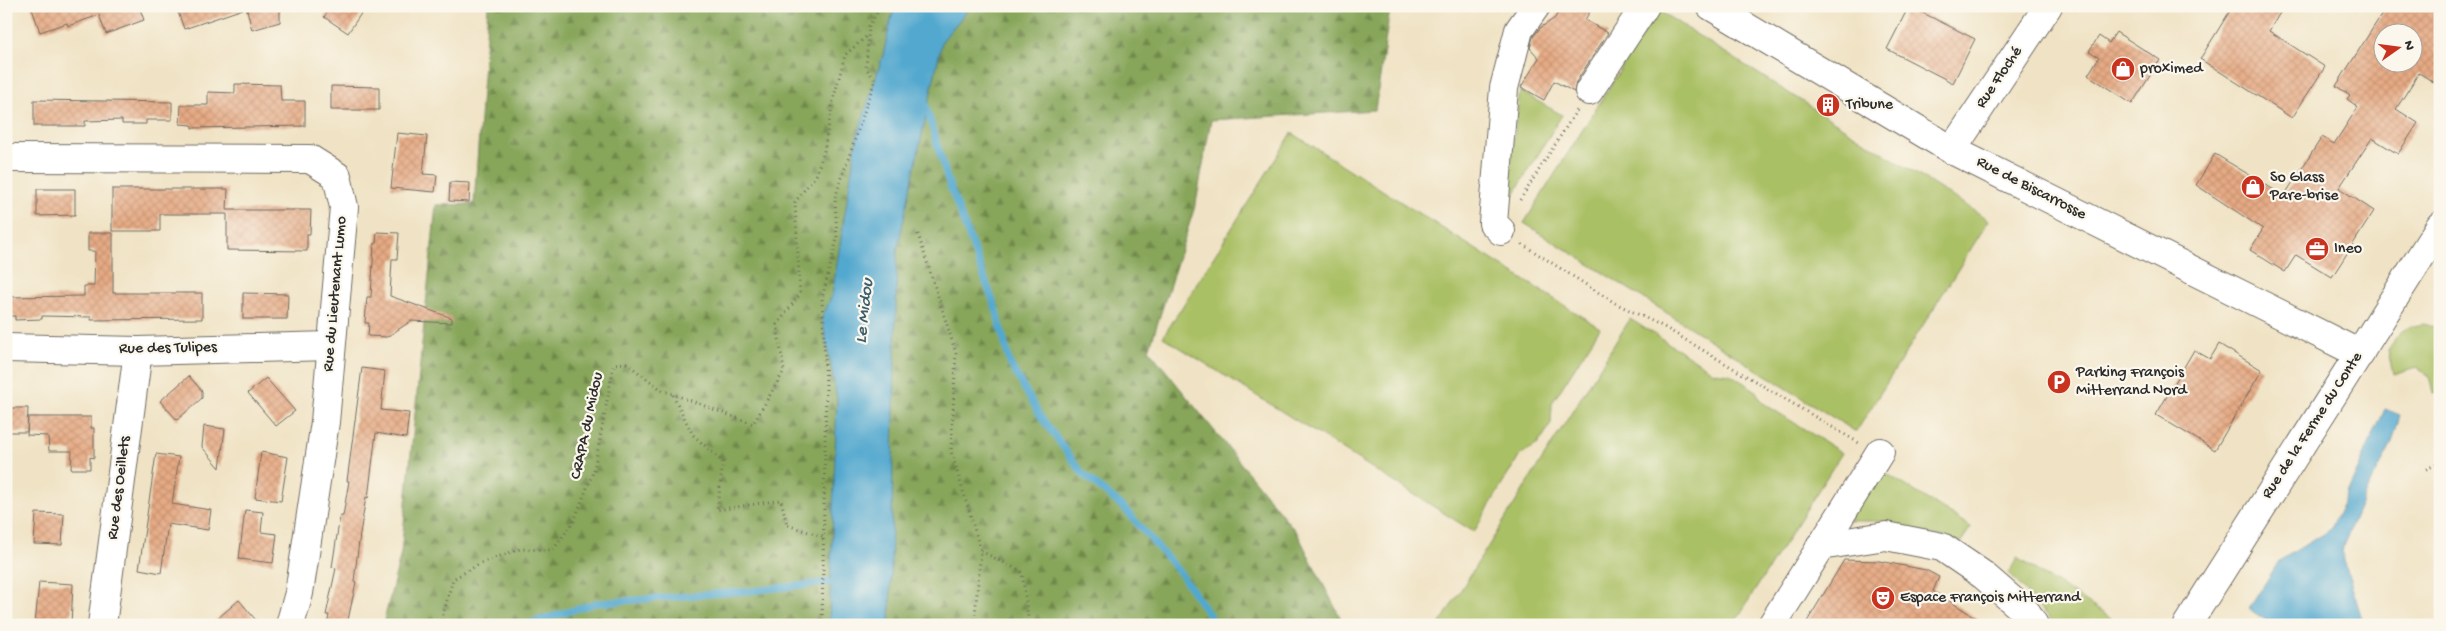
<svg xmlns="http://www.w3.org/2000/svg" width="2446" height="631" viewBox="0 0 2446 631" font-family="'Gochi Hand',sans-serif">
<style>
.grass{fill:#aac065;stroke:#6a7648}
.forest{fill:url(#forest-firs);stroke:#596842}
.water{fill:#53a8cf;stroke:#3f6a7d}
.lines{fill:none;stroke-linecap:round;stroke-linejoin:round}
.stream{stroke:#53a8cf;stroke-width:7}
.building{fill:url(#building-cross-hatch);fill-rule:evenodd}
.minor-casing{stroke:#706b61;stroke-width:30}
.path{stroke:#706b61;stroke-width:3;stroke-dasharray:1 4;stroke-linecap:butt}
.minor{stroke:#fff;stroke-width:28}
.labels{text-anchor:middle;dominant-baseline:central;stroke-width:4.5;stroke-linejoin:round;paint-order:stroke}
.poi-label{font-size:16px;fill:#2b2b2b;stroke:#fbf7ec;text-anchor:start}
.street-label{font-size:16px;fill:#2b2b2b;stroke:#fbf7ec}
.water-label{font-size:18px;font-style:italic;fill:#3b5d6d;stroke:#fbf7ec}
</style>
<defs>
<pattern id="forest-firs" width="22" height="20" patternUnits="userSpaceOnUse" patternTransform="scale(1.25)"><rect width="22" height="20" fill="#87a65a"/><path d="M5 1l3.5 6h-7zM16 11l3.5 6h-7z" fill="#6f874b"/></pattern>
<pattern id="building-cross-hatch" width="8" height="8" patternUnits="userSpaceOnUse" patternTransform="scale(1.25)"><rect width="8" height="8" fill="#e6aa84"/><path d="M0 0l8 8M0 8l8-8" fill="none" stroke="#c59272"/></pattern>
</defs>
<rect width="100%" height="100%" fill="#fbf7ec"/>
<filter id="ink" filterUnits="userSpaceOnUse"><feTurbulence type="fractalNoise" baseFrequency=".02" numOctaves="2"/><feDisplacementMap in="SourceGraphic" scale="10" xChannelSelector="R" yChannelSelector="G"/><feConvolveMatrix kernelMatrix="1 2 1 2 8 2 1 2 1" color-interpolation-filters="sRGB"/></filter>
<filter id="wash" filterUnits="userSpaceOnUse"><feTurbulence type="fractalNoise" baseFrequency=".0096" numOctaves="4" result="noise"/><feDisplacementMap in="SourceGraphic" scale="20" xChannelSelector="R" yChannelSelector="G"/><feGaussianBlur stdDeviation="1.12" result="paint"/><feColorMatrix in="noise" values="0 0 0 0 0 0 0 0 0 0 0 0 0 0 0 0 0 1.4 0 .05"/><feComposite in="paint" operator="in"/></filter>
<g filter="url(#wash)">
<rect width="100%" height="100%" fill="#f0e3c5"/>
<g class="grass">
<path d="M1658 10 1989 220 1856 432 1524 223Z"/>
<path d="M1520 91 1562 115 1504 211Z"/>
<path d="M1292 133 1600 328 1552 403 1551 424 1538 444 1519 456 1474 532 1163 337Z"/>
<path d="M1630 319 1714 372 1730 374 1755 390 1763 403 1842 453 1733 625H1439Z"/>
<path d="M2424 324 2440 329V392L2433 394 2429 375 2416 368 2393 375 2388 350C2399 332 2402 327 2424 324Z"/>
<path d="M1881 470 1971 527 1961 542 1878 521H1848Z"/>
<path d="M2017 558 2122 625H2055L2009 573Z"/>
</g>
<path class="forest" d="M488 6H1387L1390 9 1375 110 1211 120 1196 203 1149 350 1297 533 1344 625H383L401 553 436 205 474 204Z"/>
<g class="water">
<path d="M897 6H971L942 41 897 251 890 625H829L837 399 822 318 832 295 857 137 883 55 893 11Z"/>
<path d="M2385 409 2400 415 2391 446 2366 492 2341 551 2364 625H2273L2249 609 2279 561 2331 529Z"/>
</g>
<g class="lines">
<g class="stream">
<path d="M924 100 948 181 996 309 1010 364 1041 417 1083 474 1124 508 1181 574 1216 625"/>
<path d="M524 625 596 603 750 591 839 581"/>
</g>
</g>
<g id="blocks">
<g class="building">
<path d="M31 6H139L144 20 106 34 99 15 68 26 67 23 40 32Z"/>
<path d="M176 6H243V9L184 29Z"/>
<path d="M246 6H280V22L252 30Z"/>
<path d="M332 6H366L348 33 324 17Z"/>
<path d="M1562 6H1593L1585 20 1608 33 1576 82 1574 92 1554 81 1544 100 1521 87 1539 58 1530 48 1533 37 1540 28 1555 18Z"/>
<path d="M1909 6 1975 39 1953 83 1887 49Z"/>
<path d="M2233 6H2284L2269 31 2325 67 2292 118 2200 59Z"/>
<path d="M2387 6H2440V86L2419 73 2396 109 2418 123 2398 154 2372 138 2339 188 2374 211 2332 277 2296 255 2285 272 2250 250 2263 229 2196 185 2215 154 2284 196 2322 137 2334 144 2358 107 2347 99 2350 95 2336 86ZM2384 32H2414V62H2384Z"/>
<path d="M2116 32 2160 60 2132 104 2088 75 2099 57 2089 51 2099 36 2109 43Z"/>
<path d="M235 84 280 85 281 101H305V126L192 128V125L180 124 181 105H208V92L235 93Z"/>
<path d="M331 86 379 87V110H331Z"/>
<path d="M34 100 172 102V120H146V124H122V120L85 121V126H34Z"/>
<path d="M397 133 427 136 423 174 437 175 435 192 391 188Z"/>
<path d="M450 182 470 183 469 202 449 201Z"/>
<path d="M37 189H75V215L37 216Z"/>
<path d="M112 189H228L227 210H311L310 234H307V251L227 250V214H160V231H112Z"/>
<path d="M377 232 399 233 397 259H392L390 296 452 318V323L411 321 387 337 368 336 369 323H365L367 297H371L374 244H376Z"/>
<path d="M88 233H113V293H202V319L91 320V317L42 316V319L15 320V316H6V297L84 296V286H94L95 251H88Z"/>
<path d="M243 293 288 294 287 319H243Z"/>
<path d="M2219 344 2262 370 2215 450 2156 415 2194 350 2210 359Z"/>
<path d="M362 368 385 371 381 410 409 413 406 438 376 433 368 498 366 497 360 534 354 581 356 582 347 625H327L329 615H326L336 568 332 567 340 516H343L349 481H347Z"/>
<path d="M189 376 202 391V398L177 420 160 401Z"/>
<path d="M266 378 295 411 276 426 248 393Z"/>
<path d="M6 408H28L27 432H6Z"/>
<path d="M28 417H91V428H94V458L90 457V469H71L72 451H49L48 436 27 435Z"/>
<path d="M204 426 225 429 220 468 202 447Z"/>
<path d="M261 452 288 457 281 501 255 498Z"/>
<path d="M156 454 179 457 172 504 211 510 208 530 168 524 161 573 139 569Z"/>
<path d="M245 510 263 512 261 532 277 534 273 563 239 559Z"/>
<path d="M36 513 64 514 62 545 34 544Z"/>
<path d="M1844 560 1879 561 1926 570 1939 577 1933 591 1988 625H1805Z"/>
<path d="M39 582 73 584 71 625H35Z"/>
<path d="M239 600 260 625H210Z"/>
</g>
</g>
</g>
<g filter="url(#ink)">
<use href="#blocks" fill-opacity="0" stroke="#706b61" stroke-width="1"/>
<g class="lines">
<g class="minor-casing">
<g id="minor">
<path d="M1711 6 1952 150 2360 354"/>
<path d="M1589 91 1645 6"/>
<path d="M1952 150 2048 6"/>
<path d="M6 158 310 159 337 176 344 207 325 422 299 593 290 625"/>
<path d="M1501 231 1493 223 1504 88 1519 30 1536 6"/>
<path d="M6 348 138 351 330 346"/>
<path d="M1820 546 1886 536 1942 547 1983 575 2027 613 2034 625"/>
<path d="M102 625 138 351"/>
<path d="M1772 625 1880 452"/>
<path d="M2187 625 2440 226"/>
</g>
</g>
<g class="path">
<path d="M1520 200 1577 110"/>
<path d="M918 234 956 353 951 451 981 551 974 625"/>
<path d="M1522 244 1615 303 1664 327 1859 443"/>
<path d="M673 395 693 435 723 462 717 510 781 500 787 525 824 537"/>
<path d="M2436 397 2440 410"/>
<path d="M2426 469 2440 463"/>
<path d="M981 551 1022 572 1029 625"/>
<path d="M440 625 453 579 483 562 520 549 553 550 574 521 594 470 614 364 626 363 662 390 753 424 784 371 777 325 800 294 795 202 816 175 824 151 833 101 845 55 868 35"/>
<path d="M822 625 826 385 822 298 837 239 835 198 875 80 866 68 869 26 881 6"/>
</g>
<use href="#minor" class="minor"/>
</g>
</g>
<defs>
<g id="shop-disc" transform="scale(1.25)"><circle r="9.5" fill="#c8321e" stroke="#fbf7ec"/><path d="M-5-2.5h2.3a2.7 3.5 0 0 1 5.4 0H5L5.5 6h-11ZM-1.5-2.5h3a1.5 2.3 0 0 0-3 0Z" fill="#fff"/></g>
<g id="building-disc" transform="scale(1.25)"><circle r="9.5" fill="#c8321e" stroke="#fbf7ec"/><path d="M-4-6H4V6H1V3H-1V6H-4ZM-2.5-4.3h1.7v1.8h-1.7ZM.8-4.3h1.7v1.8H.8ZM-2.5-1h1.7V.8h-1.7ZM.8-1h1.7V.8H.8Z" fill="#fff"/></g>
<g id="office-disc" transform="scale(1.25)"><circle r="9.5" fill="#c8321e" stroke="#fbf7ec"/><path d="M-6-3h4V-5.5h4V-3h4V5H-6ZM-1-4.5V-3h2v-1.5ZM-6 0V1H6V0Z" fill="#fff"/></g>
<g id="parking-disc" transform="scale(1.25)"><circle r="9.5" fill="#c8321e" stroke="#fbf7ec"/><path d="M-3.5-5.5H1a3.5 3.5 0 0 1 0 7H-1V5.5H-3.5ZM-1-3.4V-.6H.8a1.4 1.4 0 0 0 0-2.8Z" fill="#fff"/></g>
<g id="theatre-disc" transform="scale(1.25)"><circle r="9.5" fill="#c8321e" stroke="#fbf7ec"/><path d="M-5-5.5Q0-4 5-5.5V0Q5 5 0 6Q-5 5-5 0ZM-3.3-2.5H-1v1.5H-3.3ZM1-2.5H3.3v1.5H1ZM-2.8 1Q0 5.5 2.8 1Z" fill="#fff"/></g>
</defs>
<g fill-rule="evenodd">
<use href="#shop-disc" x="2123" y="69"/>
<use href="#building-disc" x="1828" y="105"/>
<use href="#shop-disc" x="2253" y="187"/>
<use href="#office-disc" x="2317" y="249"/>
<use href="#parking-disc" x="2059" y="382"/>
<use href="#theatre-disc" x="1883" y="598"/>
</g>
<g class="labels">
<g class="poi-label">
<text x="2140" y="69">proximed</text>
<text x="1846" y="105">Tribune</text>
<text x="2270" y="178">So Glass<tspan x="2270" dy="18">Pare-brise</tspan></text>
<text x="2334" y="249">Ineo</text>
<text x="2076" y="373">Parking François<tspan x="2076" dy="18">Mitterrand Nord</tspan></text>
<text x="1900" y="598">Espace François Mitterrand</text>
</g>
<g class="street-label">
<text transform="translate(2000 78) rotate(-56)">Rue Floché</text>
<text transform="translate(2031 189) rotate(27)">Rue de Biscarrosse</text>
<text transform="translate(336 294) rotate(-85)">Rue du Lieutenant Lumo</text>
<text transform="translate(168 349) rotate(-1)">Rue des Tulipes</text>
<text transform="translate(588 426) rotate(-78)">CRAPA du Midou</text>
<text transform="translate(2313 426) rotate(-57)">Rue de la Ferme du Conte</text>
<text transform="translate(120 488) rotate(-83)">Rue des Oeillets</text>
</g>
<g class="water-label">
<text transform="translate(865 311) rotate(-84)">Le Midou</text>
</g>
</g>
<rect width="2446" height="631" fill="none" stroke="#fbf7ec" stroke-width="25"/>
<g transform="translate(2398 48) rotate(76)"><circle r="24" fill="#fbf7ec" stroke="#a8a59f"/>
<path d="M0-4L9 19L0 12L-9 19Z" fill="#c8321e"/>
<text y="-8" font-size="14" font-weight="bold" text-anchor="middle" fill="#2b2b2b">N</text>
</g>
</svg>
